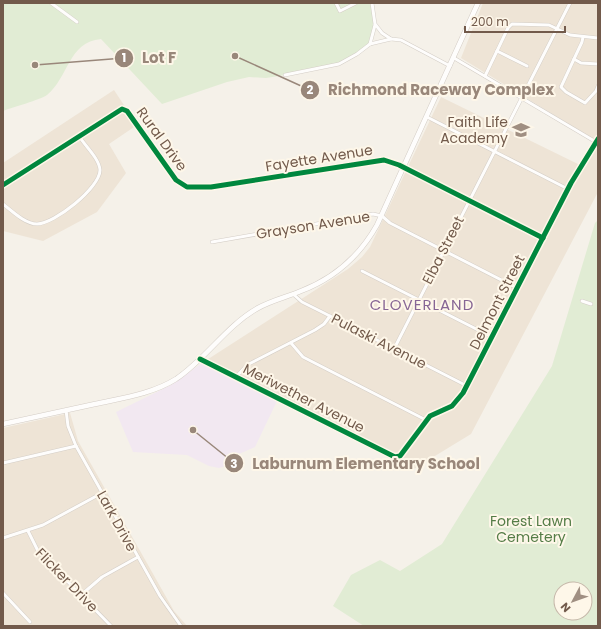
<svg xmlns="http://www.w3.org/2000/svg" width="601" height="629" viewBox="0 0 601 629" font-family="Poppins,sans-serif">
<style>
.residential{fill:#eee4d6}
.education{fill:#f2e8f1}
.green{fill:#e1ecd4;fill-rule:evenodd}
.lines{fill:none;stroke-linecap:round;stroke-linejoin:round}
.minor-casing{stroke:#d4cec7;stroke-width:4}
.secondary-casing{stroke:#d4cdc6;stroke-width:5.5}
.minor{stroke:#fefdfc;stroke-width:3}
.secondary{stroke:#fefdfc;stroke-width:4.5}
.cycleway-casing{stroke:#fef7e9;stroke-width:8}
.cycleway{stroke:#00873e;stroke-width:5}
.labels{text-anchor:middle;dominant-baseline:central;stroke-width:4;stroke-linejoin:round;paint-order:stroke}
.poi-label{font-size:14px;fill:#725a4b;stroke:#fef7e9;text-anchor:end}
.street-label{font-size:14px;fill:#725a4b;stroke:#fef7e9}
.park-label{font-size:14px;fill:#547c46;stroke:#fef7e9}
.neighbourhood-label{font-size:15px;letter-spacing:1px;fill:#876695;stroke:#fef7e9}
.leader{fill:none;stroke:#99877a;stroke-width:1.5}
.callout-dot{fill:#99877a;stroke:#fef7e9;stroke-width:1.5}
.mark-label{font-size:12px;text-anchor:middle;font-weight:bold;fill:#fff}
.callout-label{font-size:15px;text-anchor:middle;font-weight:bold;fill:#99877a;stroke:#fef7e9;stroke-width:4;stroke-linejoin:round;paint-order:stroke}
</style>
<rect width="100%" height="100%" fill="#f5f1e9"/>
<g class="residential">
<path d="M483 3H598V142L461 58Z"/>
<path d="M114 90 137 125 109 144 126 173 97 212 43 241 3 231V163Z"/>
<path d="M441 97 580 165 598 148V192L471 434 412 470 202 363 348 269 362 257 370 247Z"/>
<path d="M70 413 78 441 174 611 187 626H3V428Z"/>
</g>
<path class="education" d="M202 363 277 401 255 447 239 454 229 465 219 468 209 466 187 455 133 452 116 412 171 385Z"/>
<g class="green">
<path d="M3 3H372L375 25 370 44 339 64 285 75 266 78 249 77 227 82 162 104 101 39C68 42 69 77 47 95 40 100 13 107 3 111Z"/>
<path d="M598 220V626H364L333 606 351 575 380 560 400 571 442 544 552 366 595 223ZM561 589H585V613H561Z"/>
</g>
<g class="lines">
<g class="minor-casing">
<g id="minor">
<path d="M51 3 77 22"/>
<path d="M336 3 340 11 356 3"/>
<path d="M372 3 375 24 382 33 391 39 401 40 450 66"/>
<path d="M370 44 375 25"/>
<path d="M497 51 527 66"/>
<path d="M454 58 596 142"/>
<path d="M574 59 582 42 583 37"/>
<path d="M598 64 581 63 574 59 561 87 566 92 585 103 596 91 598 86"/>
<path d="M285 75 339 64 357 54 370 44 391 39"/>
<path d="M485 76 508 28 512 24 549 25 570 35 598 38"/>
<path d="M427 117 568 189"/>
<path d="M3 185 122 109 127 111 176 180 187 187H211L384 160 399 165 543 238"/>
<path d="M3 204C12 211 25 224 37 224 54 224 100 188 100 170 99 158 85 146 79 136"/>
<path d="M212 242 373 214 382 216 390 223 517 288"/>
<path d="M362 271 492 337"/>
<path d="M293 294 302 302 322 312 467 386"/>
<path d="M582 301 591 304"/>
<path d="M291 343 303 357 426 420"/>
<path d="M394 349 570 3"/>
<path d="M200 359 389 454 395 457 400 456 430 416 452 406 463 393 571 183 598 139"/>
<path d="M236 377 247 365 315 330 324 324 330 316"/>
<path d="M66 410 68 426 76 446 160 596 181 626"/>
<path d="M3 463 76 446"/>
<path d="M28 531 38 551 111 626"/>
<path d="M3 538 43 525 102 493"/>
<path d="M3 593 30 622"/>
<path d="M81 595 102 577 138 557"/>
</g>
</g>
<g class="secondary-casing">
<path id="secondary" d="M3 424C34 417 64 411 95 404 122 398 152 394 176 379 206 359 226 326 258 308 272 300 287 297 301 291 335 278 359 257 377 225L478 3"/>
</g>
<use href="#minor" class="minor"/>
<use href="#secondary" class="secondary"/>
<g class="cycleway-casing">
<g id="cycleway">
<path d="M3 185 122 109 127 111 176 180 187 187H211L384 160 399 165 543 238"/>
<path d="M200 359 389 454 395 457 400 456 430 416 452 406 463 393 571 183 598 139"/>
</g>
</g>
<use href="#cycleway" class="cycleway"/>
</g>
<defs>
<g id="school-bare" transform="scale(1.38)"><path d="M0-5L7-2L0 1L-7-2ZM-4 1L0 2.5L4 1V4Q0 6-4 4Z" fill="#a08f82" stroke="#fef7e9" stroke-width="2.5" paint-order="stroke"/></g>
</defs>
<g fill-rule="evenodd">
<use href="#school-bare" x="521" y="130"/>
</g>
<g class="labels">
<g class="poi-label">
<text x="508" y="122">Faith Life<tspan x="508" dy="16">Academy</tspan></text>
</g>
<g class="street-label">
<text transform="translate(162 139) rotate(54)">Rural Drive</text>
<text transform="translate(319 158) rotate(-9)">Fayette Avenue</text>
<text transform="translate(313 225) rotate(-9)">Grayson Avenue</text>
<text transform="translate(443 250) rotate(-63)">Elba Street</text>
<text transform="translate(497 302) rotate(-63)">Delmont Street</text>
<text transform="translate(379 341) rotate(27)">Pulaski Avenue</text>
<text transform="translate(304 398) rotate(27)">Meriwether Avenue</text>
<text transform="translate(117 521) rotate(61)">Lark Drive</text>
<text transform="translate(67 580) rotate(46)">Flicker Drive</text>
</g>
<g class="park-label">
<text x="531" y="521">Forest Lawn<tspan x="531" dy="16">Cemetery</tspan></text>
</g>
<g class="neighbourhood-label">
<text x="422" y="304">CLOVERLAND</text>
</g>
</g>
<path class="leader" d="M35 65L124 58M235 56L310 90M193 430L234 463"/>
<g class="callout-dot">
<circle cx="35" cy="65" r="4"/>
<circle cx="235" cy="56" r="4"/>
<circle cx="193" cy="430" r="4"/>
<circle cx="124" cy="58" r="10"/>
<circle cx="310" cy="90" r="10"/>
<circle cx="234" cy="463" r="10"/>
</g>
<g class="mark-label">
<text x="124" y="62">1</text>
<text x="310" y="94">2</text>
<text x="234" y="468">3</text>
</g>
<g class="callout-label">
<text x="159" y="63">Lot F</text>
<text x="441" y="95">Richmond Raceway Complex</text>
<text x="366" y="469">Laburnum Elementary School</text>
</g>
<rect width="601" height="629" fill="none" stroke="#725a4b" stroke-width="8"/>
<g transform="translate(573 601) rotate(229)"><circle r="19" fill="#fef7e9" stroke="#c6b8aa"/>
<path d="M0-3L7 15L0 10L-7 15Z" fill="#a08f82"/>
<text y="-6" font-size="11" font-weight="bold" text-anchor="middle" fill="#725a4b">N</text>
</g>
<path d="M465 26v6h100v-6" fill="none" stroke="#725a4b" stroke-width="2"/>
<text x="471" y="26" font-size="12" fill="#725a4b" stroke="#fef7e9" stroke-width="3" paint-order="stroke">200 m</text>
</svg>
